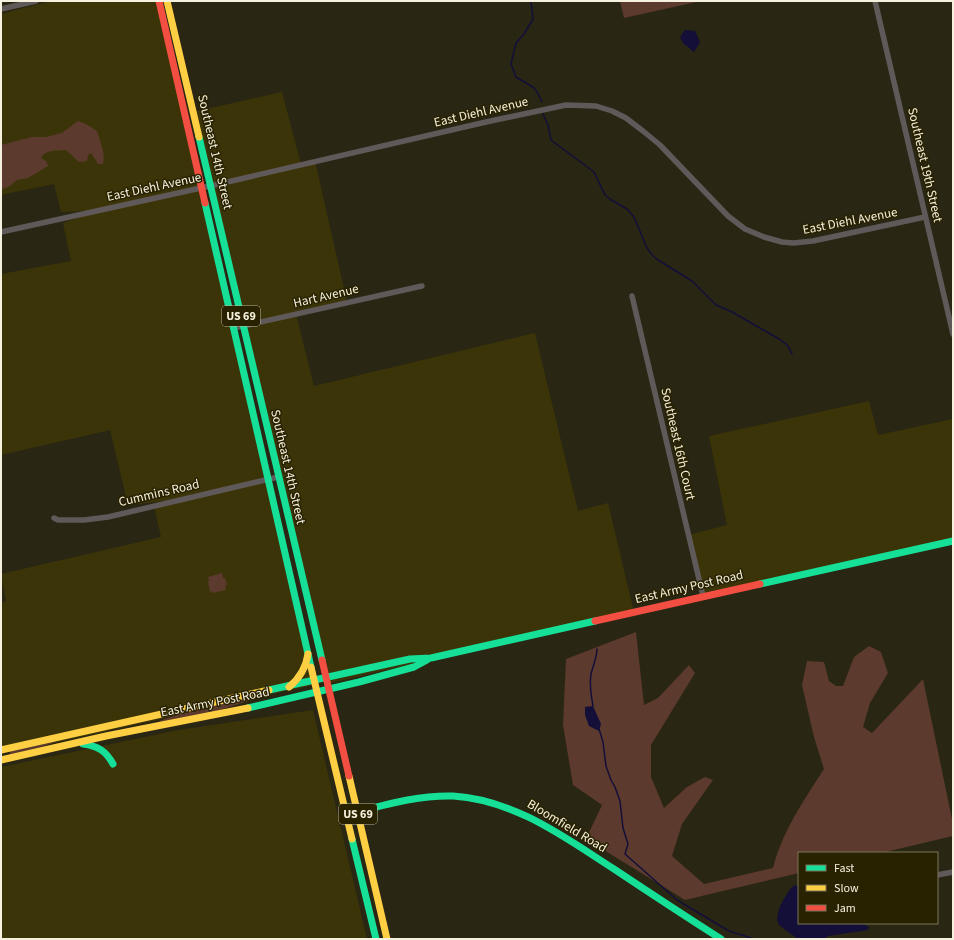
<svg xmlns="http://www.w3.org/2000/svg" width="954" height="940" viewBox="0 0 954 940" font-family="'Source Sans 3',sans-serif">
<style>
.built{fill:#3b3409}
.green{fill:#5c3a2d}
.water{fill:#130f39}
.lines{fill:none;stroke-linecap:round;stroke-linejoin:round}
.stream{stroke:#130f39;stroke-width:1.5}
.street{stroke:#60595a;stroke-width:5.5}
.fast{stroke:#16e098;stroke-width:7}
.slow{stroke:#ffcf43;stroke-width:7}
.jam{stroke:#f24e42;stroke-width:7}
.labels{text-anchor:middle;dominant-baseline:central;stroke-width:3;stroke-linejoin:round;paint-order:stroke}
.shield{fill:#292200;stroke:#b8b39b;stroke-width:1}
.shield-label{font-size:12px;font-weight:bold;fill:#f5f1de}
.street-label{font-size:13px;fill:#f5f1de;stroke:#292200}
</style>
<rect width="100%" height="100%" fill="#292613"/>
<g class="built">
<path d="M51 1H159L314 685 40 746 36 730 40 746 1 754V603L6 601 1 574 161 537 154 506 175 500 128 505 110 430 1 455V274L71 261 63 223 102 210 61 212 54 184 1 195V14Z"/>
<path d="M282 92 301 164 315 161 347 302 296 314 314 386 535 333 578 511 608 503 634 612 327 684 193 112Z"/>
<path d="M869 401 878 435 953 419V541L703 596 689 535 727 525 709 436Z"/>
<path d="M313 710 367 939H1V767L178 730Z"/>
</g>
<g class="green">
<path d="M620 1H701L624 18Z"/>
<path d="M78 121 86 124 97 131C100 141 106 154 103 164H98L91 153 88 155 87 161 79 162 66 150C56 151 46 149 41 158L46 161 48 166 28 178 17 180 10 186 1 190V145L32 137H46L62 133Z"/>
<path d="M222 573 223 578H225L227 585H225L226 590 212 593V591L210 592 208 581H209L208 577Z"/>
<path d="M636 632 644 705 658 698 689 665 695 673 651 745V777L664 808 687 787 705 777 713 780 682 824 672 856 704 884 773 868C782 832 804 800 824 769L814 737 802 685 807 661 824 662 829 681 836 686H843L854 657 869 646 881 652 888 673 870 703 863 727 872 733 923 679 953 824V836L881 853H799V873L685 900 586 839 602 805 573 785 563 725 566 659Z"/>
<path d="M255 697V699L207 714 160 722 159 721 185 712Z"/>
<path d="M53 742V743L29 751 10 755V751Z"/>
</g>
<g class="water">
<path d="M685 30 695 31 700 42 694 52 683 43 680 37Z"/>
<path d="M593 706 601 724 599 731 589 726 585 715V707Z"/>
<path d="M795 885 799 887V923H862L869 927 868 930 828 936 824 939H798L780 926C777 922 777 918 778 913 779 907 789 888 795 885Z"/>
</g>
<g class="lines">
<g class="stream">
<path d="M531 1 533 19 524 34 516 43 511 64 516 77 533 87 537 92 542 102"/>
<path d="M543 114 548 125 551 140 594 172 605 195 610 199 627 209 634 217 647 248 653 256 658 260 692 281 716 305 732 312 781 340 788 346 792 354"/>
<path d="M593 706C591 695 589 685 591 674 593 666 597 657 597 649"/>
<path d="M599 729 603 742 606 766 611 780 615 787 620 801 623 828 628 844 625 854 677 900 729 931 754 939"/>
</g>
<g class="street">
<path d="M875 1 953 334"/>
<path d="M1 9 36 1"/>
<path d="M1 232 210 186 486 122 566 105 596 106 612 111 626 118 643 131 660 145 728 216 745 229 764 237 782 242 793 243 813 241 925 217"/>
<path d="M632 296 703 596"/>
<path d="M234 328 422 286"/>
<path d="M54 518 58 520H84L108 517 278 477"/>
<path d="M937 875 953 872"/>
</g>
<g class="fast">
<path d="M199 137 322 660"/>
<path d="M205 203 311 667"/>
<path d="M760 584 953 541"/>
<path d="M269 690 410 659 431 658 595 621"/>
<path d="M248 708 359 682 414 667 427 660"/>
<path d="M83 744C98 746 106 751 113 764"/>
<path d="M357 812C388 804 420 795 453 796 515 800 564 837 614 869 650 893 685 916 721 939"/>
<path d="M352 839 376 939"/>
</g>
<g class="slow">
<path d="M167 1 199 137"/>
<path d="M311 667 352 839"/>
<path d="M289 687C300 678 306 668 308 654"/>
<path d="M1 750 269 690"/>
<path d="M1 760 106 736 248 708"/>
<path d="M349 776 387 939"/>
</g>
<g class="jam">
<path d="M159 1 205 203"/>
<path d="M595 621 760 584"/>
<path d="M322 660 349 776"/>
</g>
</g>
<g class="labels">
<g class="shield">
<rect x="222" y="306" width="38" height="20" rx="3"/>
<rect x="339" y="804" width="38" height="20" rx="3"/>
</g>
<g class="shield-label">
<text x="241" y="316">US 69</text>
<text x="358" y="814">US 69</text>
</g>
<g class="street-label">
<text transform="translate(481 112) rotate(-13)">East Diehl Avenue</text>
<text transform="translate(215 152) rotate(77)">Southeast 14th Street</text>
<text transform="translate(925 165) rotate(77)">Southeast 19th Street</text>
<text transform="translate(154 187) rotate(-12)">East Diehl Avenue</text>
<text transform="translate(850 221) rotate(-11)">East Diehl Avenue</text>
<text transform="translate(326 296) rotate(-13)">Hart Avenue</text>
<text transform="translate(678 444) rotate(77)">Southeast 16th Court</text>
<text transform="translate(288 467) rotate(77)">Southeast 14th Street</text>
<text transform="translate(159 493) rotate(-13)">Cummins Road</text>
<text transform="translate(689 587) rotate(-13)">East Army Post Road</text>
<text transform="translate(215 702) rotate(-11)">East Army Post Road</text>
<text transform="translate(567 826) rotate(31)">Bloomfield Road</text>
</g>
</g>
<rect width="954" height="940" fill="none" stroke="#f5f1de" stroke-width="4"/>
<rect x="798" y="852" width="140" height="72" fill="#292200" stroke="#7b7559"/>
<rect x="806" y="865" width="20" height="6" fill="#16e098" stroke="#7b7559"/>
<text x="834" y="872" font-size="12" fill="#f5f1de">Fast</text>
<rect x="806" y="885" width="20" height="6" fill="#ffcf43" stroke="#7b7559"/>
<text x="834" y="892" font-size="12" fill="#f5f1de">Slow</text>
<rect x="806" y="905" width="20" height="6" fill="#f24e42" stroke="#7b7559"/>
<text x="834" y="912" font-size="12" fill="#f5f1de">Jam</text>
</svg>
